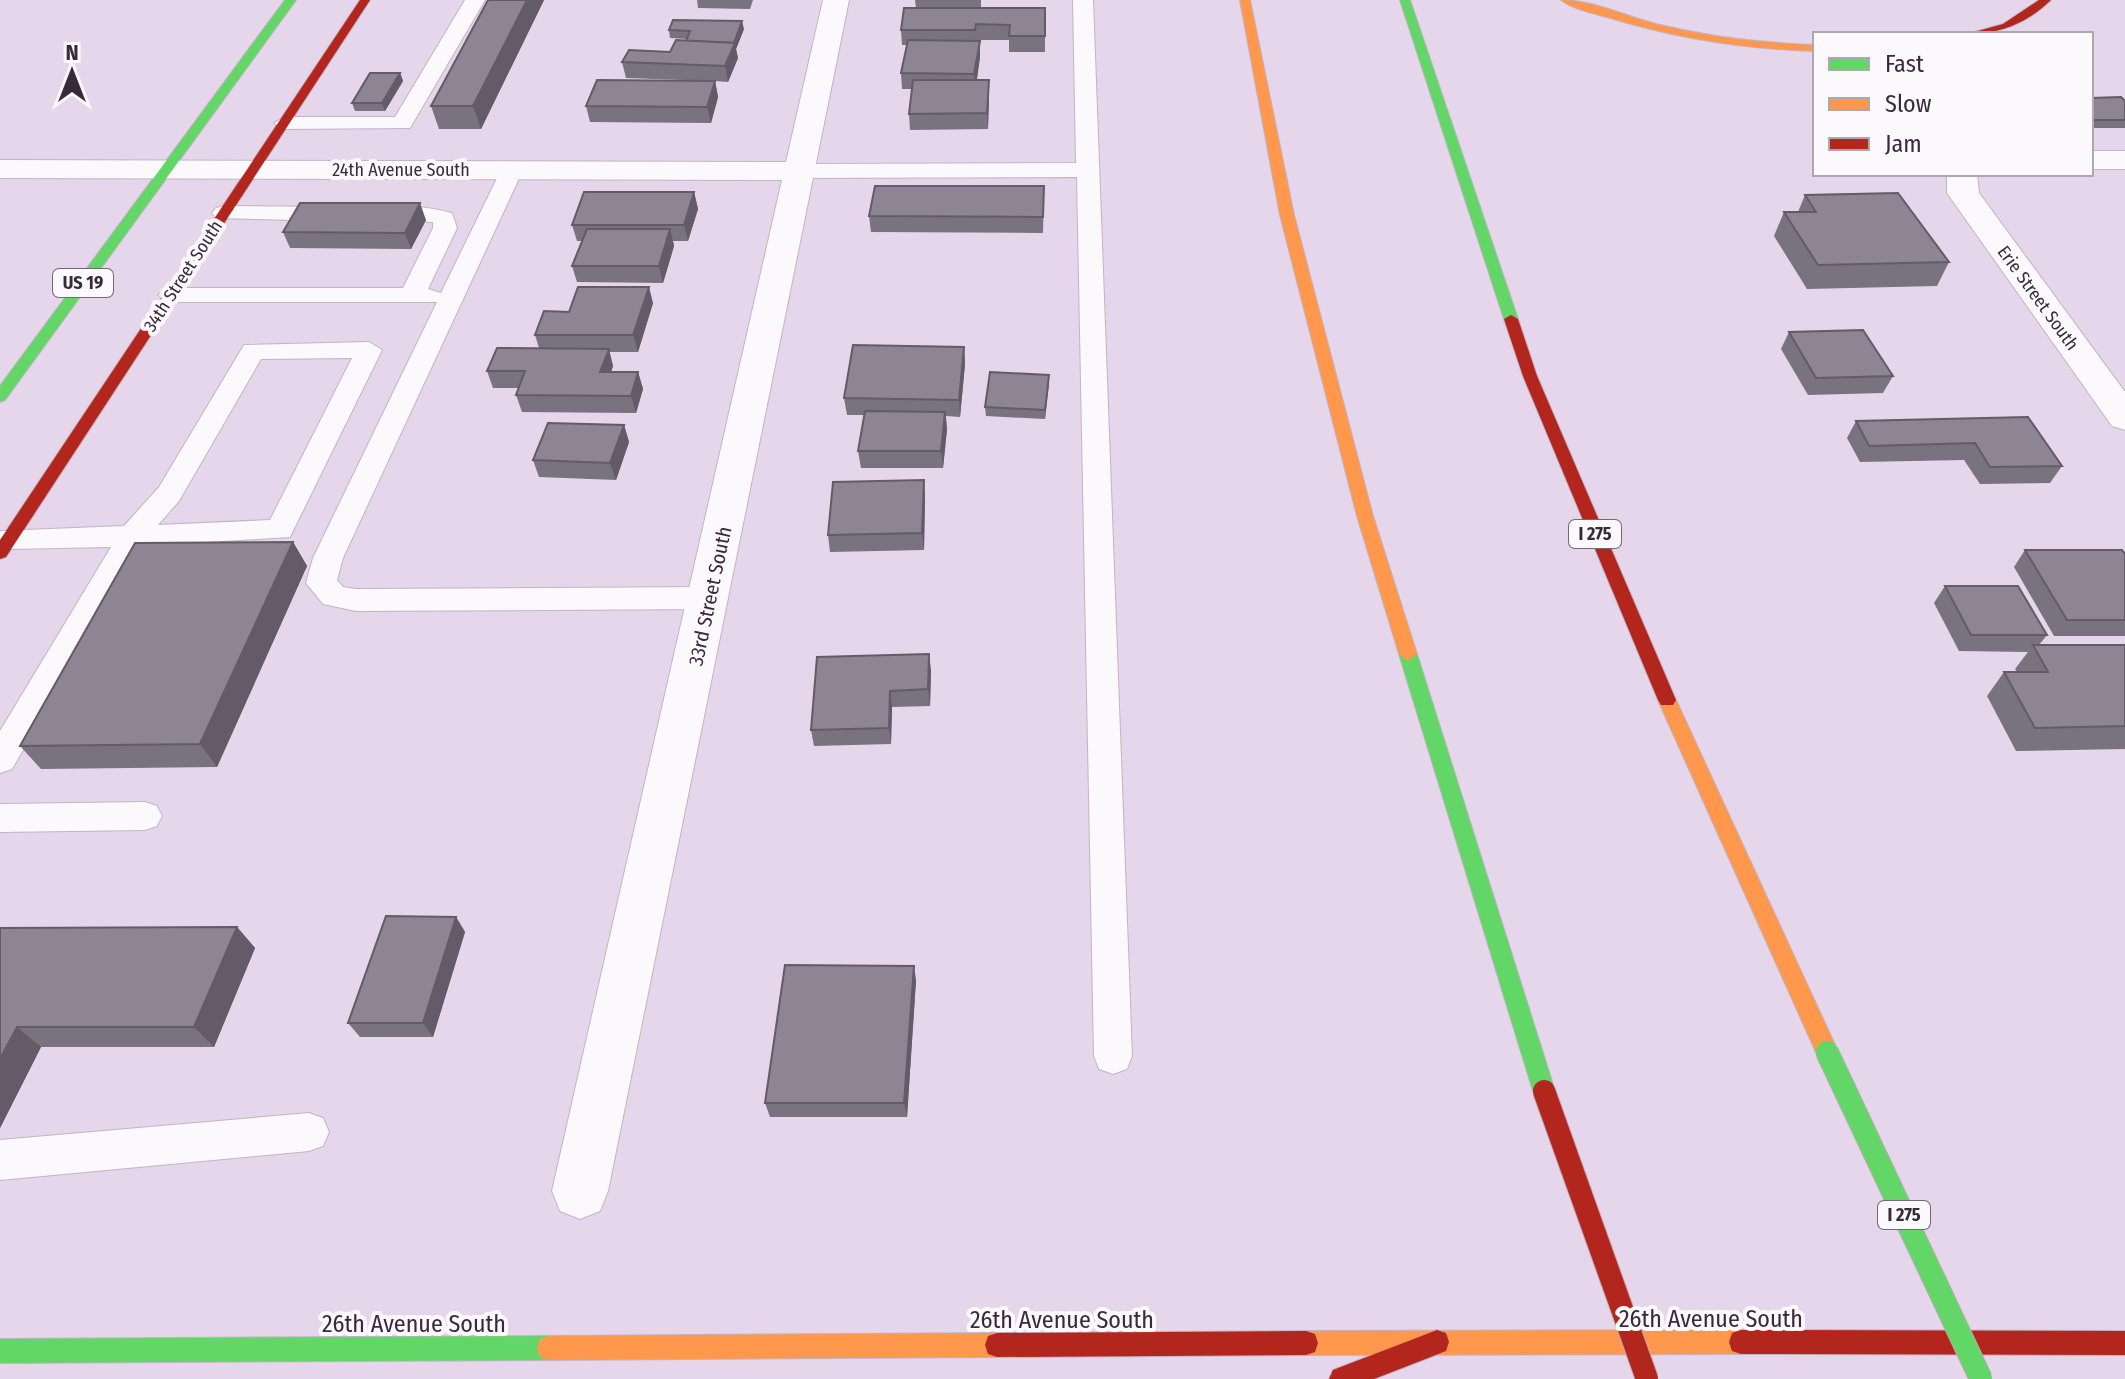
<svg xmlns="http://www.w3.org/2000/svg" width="2125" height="1379" viewBox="0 0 2125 1379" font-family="'Fira Sans Condensed',sans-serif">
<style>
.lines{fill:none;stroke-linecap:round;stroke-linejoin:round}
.lane-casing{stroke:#c1b4c5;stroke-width:2}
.street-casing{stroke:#c1b4c5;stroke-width:2}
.fast-casing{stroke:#c1b4c5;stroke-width:2}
.slow-casing{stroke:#c1b4c5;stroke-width:2}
.jam-casing{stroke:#c1b4c5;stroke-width:2}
.lane{fill:#fbf9fc;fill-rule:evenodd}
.street{fill:#fbf9fc;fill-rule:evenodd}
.fast{fill:#63d668;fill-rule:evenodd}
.slow{fill:#ff974d;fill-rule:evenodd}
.jam{fill:#b3261e;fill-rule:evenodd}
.fast-bridge-casing{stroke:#bea9b4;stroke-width:24;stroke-linecap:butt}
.jam-bridge-casing{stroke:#bea9b4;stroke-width:24;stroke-linecap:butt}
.fast-bridge{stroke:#63d668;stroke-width:22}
.jam-bridge{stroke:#b3261e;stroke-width:22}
.wall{fill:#79727f}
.shaded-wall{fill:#635c68}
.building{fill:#8d8494;stroke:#635c68;stroke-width:2}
.labels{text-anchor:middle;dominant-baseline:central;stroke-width:8;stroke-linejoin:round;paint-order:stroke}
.far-street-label{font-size:18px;fill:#372b39;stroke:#fcf9fd}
.shield{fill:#fcf9fd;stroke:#726974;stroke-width:2}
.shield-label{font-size:18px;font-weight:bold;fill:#372b39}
.street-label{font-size:20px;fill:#372b39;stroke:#fcf9fd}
.near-street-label{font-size:24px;fill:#372b39;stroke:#fcf9fd}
</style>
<rect width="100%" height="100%" fill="#e6d6eb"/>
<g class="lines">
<g class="lane-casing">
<g id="lane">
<path d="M465 0H485L410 128 285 129 274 123 285 117H395Z"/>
<path d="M1073 0H1093L1132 1056 1127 1069 1113 1074 1099 1069 1094 1056 1077 177 802 178 791 171 802 164 1076 163Z"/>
<path d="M512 163 523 170 343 558 337 580 343 587 356 589 710 587 721 590 725 598 721 606 710 609 356 611 323 604 306 583 313 558 437 302H170L158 295 170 288H403L433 228V222L373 219 369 214 373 209C398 203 428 207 452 213L457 228 428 289 441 293 501 170Z"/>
<path d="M224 206 335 207 347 214 335 221 216 218 212 213 216 208Z"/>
<path d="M369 342 382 350 290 537 142 546 12 769 0 773V731L111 547 9 549 0 547V531L124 526 159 487 244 345ZM352 358 270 520 158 525 179 501 261 359Z"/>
<path d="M145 802 157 806 162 816 157 826 145 830 0 832V804Z"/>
<path d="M309 1113 323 1118 329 1132 323 1146 309 1151 0 1180V1140Z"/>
</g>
</g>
<g class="street-casing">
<g id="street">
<path d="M823 0H849L608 1191 600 1211 580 1219 560 1211 552 1191 782 180 0 178V160L786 162Z"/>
<rect x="2091" y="151" width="34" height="18"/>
<path d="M1947 174H1977L1979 193 2125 392V430L2112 426 1952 200 1947 193Z"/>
</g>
</g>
<g class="fast-casing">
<g id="fast">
<path d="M285 0H296L5 400 0 402V386Z"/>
<path d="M1400 0H1410L1518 319 1516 322H1506L1504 319Z"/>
<path d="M1408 647 1417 654 1555 1091 1552 1098 1544 1101 1536 1098 1533 1091 1399 654Z"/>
<path d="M549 1336 558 1339 561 1348 558 1357 549 1360 0 1363V1339Z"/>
</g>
</g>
<g class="slow-casing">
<g id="slow">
<path d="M1240 0H1250L1294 215 1373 516 1417 654 1408 661 1399 654 1357 516 1280 215Z"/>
<path d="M1561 0C1592 0 1625 16 1656 24 1708 37 1761 43 1815 45V51C1744 49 1675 38 1607 17 1592 13 1573 9 1561 0Z"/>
<path d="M1667 693 1673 695 1676 700 1835 1045 1838 1052 1835 1059 1827 1062 1819 1059 1658 700 1661 695Z"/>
<path d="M1741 1330 1750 1333 1753 1342 1750 1351 1741 1354 1306 1355 1297 1352 1294 1343 1297 1334 1306 1331Z"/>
<path d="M997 1333 1006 1336 1009 1345 1006 1354 997 1357 549 1360 540 1357 537 1348 540 1339 549 1336Z"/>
</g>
</g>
<g class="jam-casing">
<g id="jam">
<path d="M360 0H370L6 557 0 559V540Z"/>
<path d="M2039 0H2051C2027 23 2001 34 1967 34L2003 24Z"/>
<path d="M1511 315 1518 319 1537 376 1676 700 1673 705H1661L1658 700 1523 376 1504 319Z"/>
<path d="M1437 1330 1446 1333 1449 1342 1446 1351 1374 1379H1329L1333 1370Z"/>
<path d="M1741 1330 2125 1331V1355L1741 1354 1732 1351 1729 1342 1732 1333Z"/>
<path d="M1306 1331 1315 1334 1318 1343 1315 1352 1306 1355 997 1357 988 1354 985 1345 988 1336 997 1333Z"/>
</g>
</g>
<use href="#lane" class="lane"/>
<use href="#street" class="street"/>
<use href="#fast" class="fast"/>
<use href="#slow" class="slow"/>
<use href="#jam" class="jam"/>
<g class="fast-bridge-casing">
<path id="fast-bridge" d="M1827 1052 1981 1379"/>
</g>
<g class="jam-bridge-casing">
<path id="jam-bridge" d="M1544 1091 1647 1379"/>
</g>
<use href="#fast-bridge" class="fast-bridge"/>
<use href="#jam-bridge" class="jam-bridge"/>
</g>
<g class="wall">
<path d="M488 0H544L481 129H439L431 106Z"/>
<path d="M697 0H753L750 9 698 8Z"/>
<path d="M915 0H981V8H1045V52H1009V40H977L980 57 977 80 989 96 988 129 910 130 909 114 912 89H902L901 73 907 45H902L901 30 916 8Z"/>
<path d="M744 29 736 49 738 58 728 82 715 81 718 97 711 123 590 122 586 106 715 81 626 78 622 62 670 52 686 41 687 39 670 38 669 30Z"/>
<path d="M400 73 403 81 385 111H355L352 103Z"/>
<path d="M2091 98 2125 101V128H2091Z"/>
<path d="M1044 186 1043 233 871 232 869 216Z"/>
<path d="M694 192 698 209 688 241H673L674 246 663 283 577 282 572 266 582 241H577L572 225Z"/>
<path d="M1805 195 1949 262 1937 286 1807 289 1774 236 1784 212H1798Z"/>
<path d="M426 220 411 249 290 248 283 232Z"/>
<path d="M653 303 638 352H609L613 366 611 372H638L643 389 636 413 522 412 516 395 518 388H493L487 371 539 348 535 335 569 312Z"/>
<path d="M1789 332 1893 376 1883 393 1808 395 1781 349Z"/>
<path d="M964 347 965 364 960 417 946 416 947 429 943 468H861L858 451 864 415H847L844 398Z"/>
<path d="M1049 375 1045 419 986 416 985 407Z"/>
<path d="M2028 417 2062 466 2050 483 1980 484 1964 460 1860 462 1847 438 1856 421Z"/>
<path d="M624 425 629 442 616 480 539 477 533 460Z"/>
<path d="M924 480 925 496 924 550 830 552 828 535Z"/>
<path d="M293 542 307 566 217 767 41 769 20 746Z"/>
<path d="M2025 550 2125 554V636H2054L2014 567Z"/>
<path d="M1945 586 2047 635 2039 645H2125V749L2016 751 1987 696 2004 672H2017L2015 669 2028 652 1959 651 1934 603Z"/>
<path d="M931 670 930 706 892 707 891 744 814 746 811 730Z"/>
<path d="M456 917 465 932 433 1037H360L348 1023Z"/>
<path d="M237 927 255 948 214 1047H41L0 1128V928Z"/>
<path d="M916 980 907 1117H770L765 1103Z"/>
</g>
<g class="shaded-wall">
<path d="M527 0H544L481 129 473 106Z"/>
<path d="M742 21 744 29 736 49 738 58 728 82 725 66Z"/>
<path d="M980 41V57L975 90 974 74Z"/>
<path d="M400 73 403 81 385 111 382 103Z"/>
<path d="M989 80V96L988 129 987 113Z"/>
<path d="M715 81 718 97 711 123 707 107Z"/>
<path d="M694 192 698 209 688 241 684 225Z"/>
<path d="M420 203 426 220 411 249 405 233Z"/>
<path d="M670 229 674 246 663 283 659 266Z"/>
<path d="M649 287 653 303 638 352 633 335Z"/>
<path d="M964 347 965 364 960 417 959 400Z"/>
<path d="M609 349 613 366 605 388 600 372Z"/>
<path d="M638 372 643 389 636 413 631 396Z"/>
<path d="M1049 375V384L1045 419V410Z"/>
<path d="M945 412 947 429 943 468 941 451Z"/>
<path d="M624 425 629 442 616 480 610 463Z"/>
<path d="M924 480 925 496 924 550 922 533Z"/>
<path d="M293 542 307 566 217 767 200 744Z"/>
<path d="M929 654 931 670 930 706 928 689Z"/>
<path d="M890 691 892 707 891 744 889 728Z"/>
<path d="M456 917 465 932 433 1037 423 1023Z"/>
<path d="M237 927 255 948 214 1047 194 1027Z"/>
<path d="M914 966 916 980 907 1117 904 1103Z"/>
<path d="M17 1027 41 1047 0 1128V1059Z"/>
</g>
<g class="building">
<path d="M488 0H527L473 106H431Z"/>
<path d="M904 8H1045V36H1009L1010 25 976 24 975 30H901Z"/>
<path d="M673 20 742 21 734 43 686 41 690 31 669 30Z"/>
<path d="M676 40 735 43 725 66 622 62 629 50 670 52Z"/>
<path d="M908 40 980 41 974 74 901 73Z"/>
<path d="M370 73H400L382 103H352Z"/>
<path d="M597 80 715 81 707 107 586 106Z"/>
<path d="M913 80H989L987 113 909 114Z"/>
<path d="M2121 97 2125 101V120H2091V98Z"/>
<path d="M875 186H1044L1043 217 869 216Z"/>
<path d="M584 192H694L684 225H572Z"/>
<path d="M1898 193 1949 262 1818 265 1784 212H1816L1805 195Z"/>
<path d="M300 203H420L405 233 283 232Z"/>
<path d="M587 229H670L659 266H572Z"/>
<path d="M578 287H649L633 335H535L544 311 569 312Z"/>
<path d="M1863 330 1893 376 1816 378 1789 332Z"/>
<path d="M853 345 964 347 959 400 844 398Z"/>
<path d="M497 348 609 349 600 372H638L631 396 516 395 525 371H487Z"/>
<path d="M990 372 1049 375 1045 410 985 407Z"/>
<path d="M865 411 945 412 941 451H858Z"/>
<path d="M2028 417 2062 466 1990 467 1975 443 1869 446 1856 421Z"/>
<path d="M548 423 624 425 610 463 533 460Z"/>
<path d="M924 480 922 533 828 535 833 482Z"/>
<path d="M293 542 200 744 20 746 135 543Z"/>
<path d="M2025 550H2122L2125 554V620H2067Z"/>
<path d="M1945 586H2018L2047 635H1971Z"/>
<path d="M2033 645H2125V726L2035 728 2004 672H2048Z"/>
<path d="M929 654 928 689 890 691 889 728 811 730 817 657Z"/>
<path d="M386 916 456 917 423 1023H348Z"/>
<path d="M237 927 194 1027H17L0 1059V928Z"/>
<path d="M785 965 914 966 904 1103H765Z"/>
</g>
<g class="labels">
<g class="far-street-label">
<text x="401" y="170">24th Avenue South</text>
<text transform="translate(183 276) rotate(-57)">34th Street South</text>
<text transform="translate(2038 298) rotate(54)">Erie Street South</text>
</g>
<g class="shield">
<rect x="53" y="269" width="60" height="28" rx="6"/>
<rect x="1569" y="520" width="52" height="28" rx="6"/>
<rect x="1878" y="1201" width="52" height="28" rx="6"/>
</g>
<g class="shield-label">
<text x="83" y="283">US 19</text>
<text x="1595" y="534">I 275</text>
<text x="1904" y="1215">I 275</text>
</g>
<g class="street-label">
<text transform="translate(710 596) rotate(-78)">33rd Street South</text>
</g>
<g class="near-street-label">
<text x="1711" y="1319">26th Avenue South</text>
<text x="1062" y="1320">26th Avenue South</text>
<text x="414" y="1324">26th Avenue South</text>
</g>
</g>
<rect x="1813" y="32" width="280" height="144" fill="#fcf9fd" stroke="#ada7af" stroke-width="2"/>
<rect x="1829" y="58" width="40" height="12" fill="#63d668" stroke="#ada7af" stroke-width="2"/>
<text x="1885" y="72" font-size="24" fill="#372b39">Fast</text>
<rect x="1829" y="98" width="40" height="12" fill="#ff974d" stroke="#ada7af" stroke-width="2"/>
<text x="1885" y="112" font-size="24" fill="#372b39">Slow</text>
<rect x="1829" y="138" width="40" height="12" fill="#b3261e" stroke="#ada7af" stroke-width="2"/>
<text x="1885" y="152" font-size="24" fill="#372b39">Jam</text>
<g transform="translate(72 72)" stroke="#fcf9fd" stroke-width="6" paint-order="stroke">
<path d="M0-6L14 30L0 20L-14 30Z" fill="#372b39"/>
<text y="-12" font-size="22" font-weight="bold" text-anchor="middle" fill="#372b39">N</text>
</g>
</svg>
